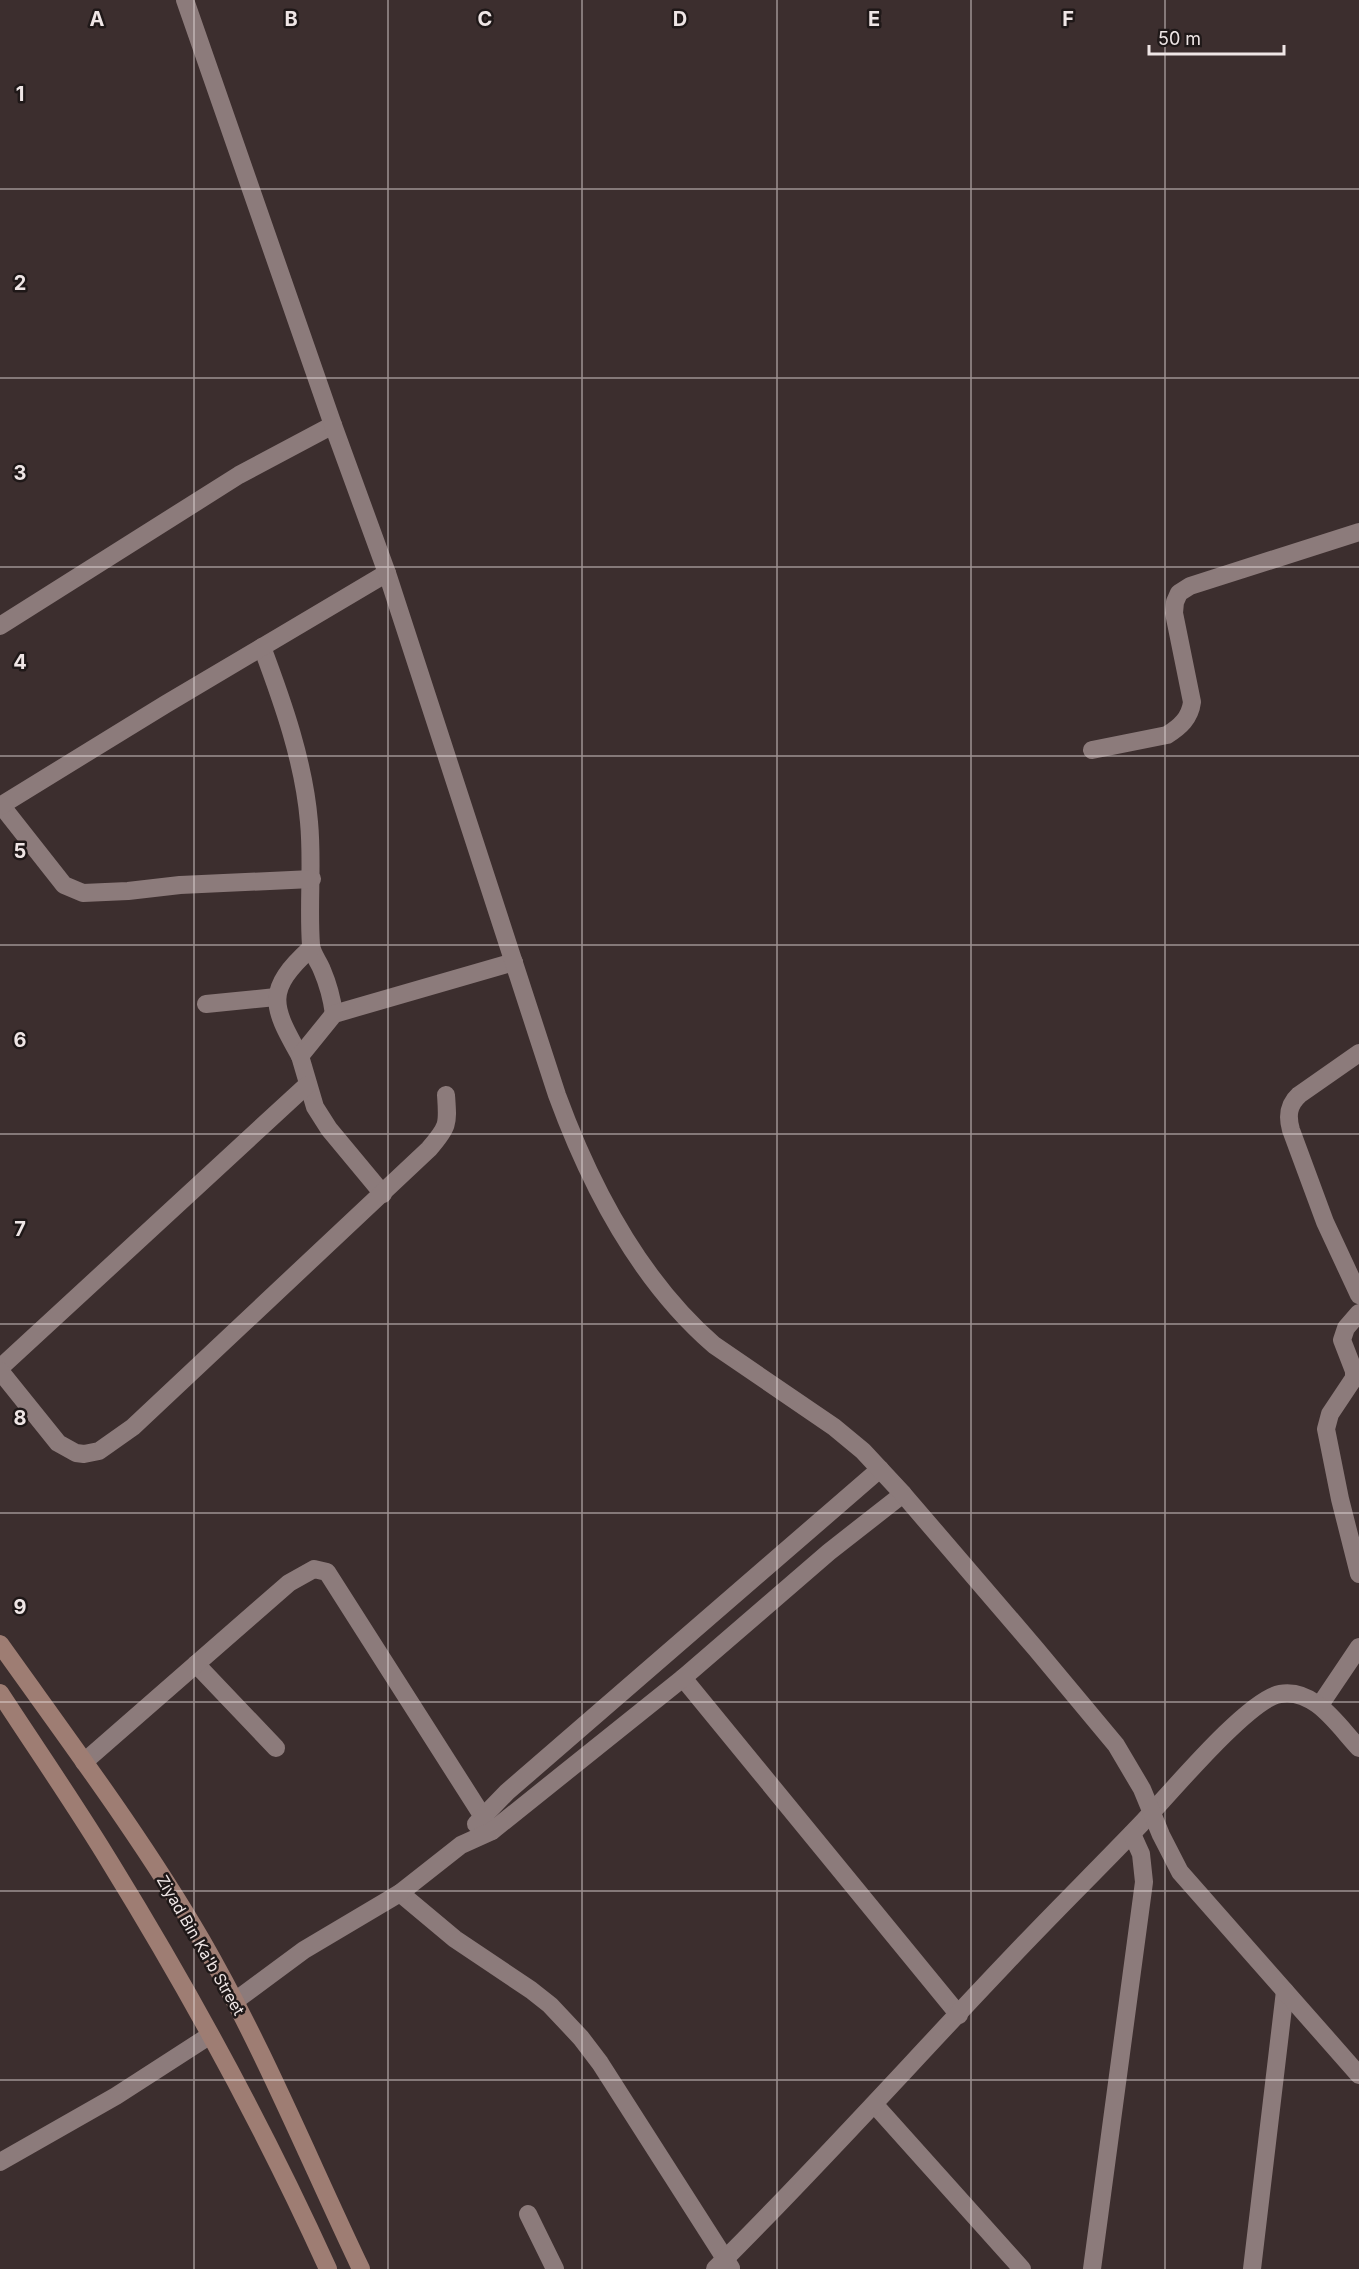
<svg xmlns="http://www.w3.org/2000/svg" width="1359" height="2269" viewBox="0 0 1359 2269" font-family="Inter,sans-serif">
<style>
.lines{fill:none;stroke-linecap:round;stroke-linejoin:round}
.minor{stroke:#8c7b7b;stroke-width:18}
.tertiary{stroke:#8c7b7b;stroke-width:18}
.secondary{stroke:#9e7d73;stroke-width:18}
.grid{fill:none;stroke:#efe6e6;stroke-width:1.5;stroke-opacity:0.55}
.labels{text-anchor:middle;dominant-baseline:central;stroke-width:5;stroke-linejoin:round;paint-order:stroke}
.street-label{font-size:16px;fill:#efe6e6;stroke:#1f1818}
.grid-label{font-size:20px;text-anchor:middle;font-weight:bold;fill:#efe6e6;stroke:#1f1818;stroke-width:5;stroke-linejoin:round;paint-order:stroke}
</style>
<rect width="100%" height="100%" fill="#3c2e2e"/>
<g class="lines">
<g class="minor">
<path d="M0 626 239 475 333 425"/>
<path d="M262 647C283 703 304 762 309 822 313 863 308 905 311 945 312 954 319 962 322 970 328 984 332 999 334 1014"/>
<path d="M1092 750 1167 735C1180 727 1190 718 1192 702L1174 613 1175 602 1179 593 1190 586 1359 532"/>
<path d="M1 805 64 885 83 893 128 891 180 885 312 879"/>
<path d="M0 806 166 704 387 573"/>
<path d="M206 1004 276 997"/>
<path d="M1359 1053 1299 1095C1288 1105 1287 1116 1291 1130L1325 1222 1359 1295"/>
<path d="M300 1056C271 1005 265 990 311 948"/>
<path d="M383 1194 329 1129 315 1107 300 1056 334 1014 514 962"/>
<path d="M1359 1313 1346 1328 1342 1340 1354 1371V1378L1330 1414 1326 1429 1340 1499 1359 1574"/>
<path d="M0 1368 307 1085"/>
<path d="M0 1371 58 1443 76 1453 84 1454 99 1451 133 1427 429 1149C449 1126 448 1124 446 1095"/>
<path d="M196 1664 276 1748"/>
<path d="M683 1678 959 2015"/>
<path d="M1320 1705 1359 1647"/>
<path d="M84 1762 289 1583 314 1569 327 1572 492 1831"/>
<path d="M476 1824 507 1792 880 1469"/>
<path d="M400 1893 455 1939 531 1990 550 2005 581 2038 600 2063 731 2268"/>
<path d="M235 2001 304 1950 400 1893 461 1845 492 1831 683 1678 829 1552 903 1494"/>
<path d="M875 2105 1022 2269"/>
<path d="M0 2162 116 2096 209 2036"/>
<path d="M528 2214 555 2269"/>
<path d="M715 2269C815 2170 908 2066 1004 1965 1049 1917 1096 1871 1141 1824 1167 1797 1248 1699 1280 1694 1315 1688 1338 1726 1359 1748"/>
<path d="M1092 2269 1144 1882 1141 1854 1132 1834"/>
<path d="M1252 2269 1285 1991"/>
</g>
<path class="tertiary" d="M185 0 333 425 387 573 557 1095C591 1188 639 1280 714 1345L834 1427 863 1451 903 1494 1036 1649 1116 1745 1142 1789 1161 1835 1180 1872 1359 2075"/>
<g class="secondary">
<path d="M0 1644C69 1741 142 1838 202 1941 263 2047 309 2160 361 2269"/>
<path d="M0 1693C37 1750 76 1806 111 1864 191 1994 265 2130 328 2269"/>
</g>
</g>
<path class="grid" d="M194 0V2269M388 0V2269M582 0V2269M777 0V2269M971 0V2269M1165 0V2269M0 189H1359M0 378H1359M0 567H1359M0 756H1359M0 945H1359M0 1134H1359M0 1324H1359M0 1513H1359M0 1702H1359M0 1891H1359M0 2080H1359"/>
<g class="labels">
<g class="street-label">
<text transform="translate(201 1945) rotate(60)">Ziyad Bin Ka'b Street</text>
</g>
</g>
<g class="grid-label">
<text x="97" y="26">A</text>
<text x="291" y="26">B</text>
<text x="485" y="26">C</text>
<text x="680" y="26">D</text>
<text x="874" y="26">E</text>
<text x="1068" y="26">F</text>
<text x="20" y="101">1</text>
<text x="20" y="290">2</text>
<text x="20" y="480">3</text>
<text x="20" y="669">4</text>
<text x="20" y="858">5</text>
<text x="20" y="1047">6</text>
<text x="20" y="1236">7</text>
<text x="20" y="1425">8</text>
<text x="20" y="1614">9</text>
</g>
<path d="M1149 45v9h135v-9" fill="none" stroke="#efe6e6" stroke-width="3"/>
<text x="1158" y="45" font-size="18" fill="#efe6e6" stroke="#1f1818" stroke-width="4.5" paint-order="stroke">50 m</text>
</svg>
